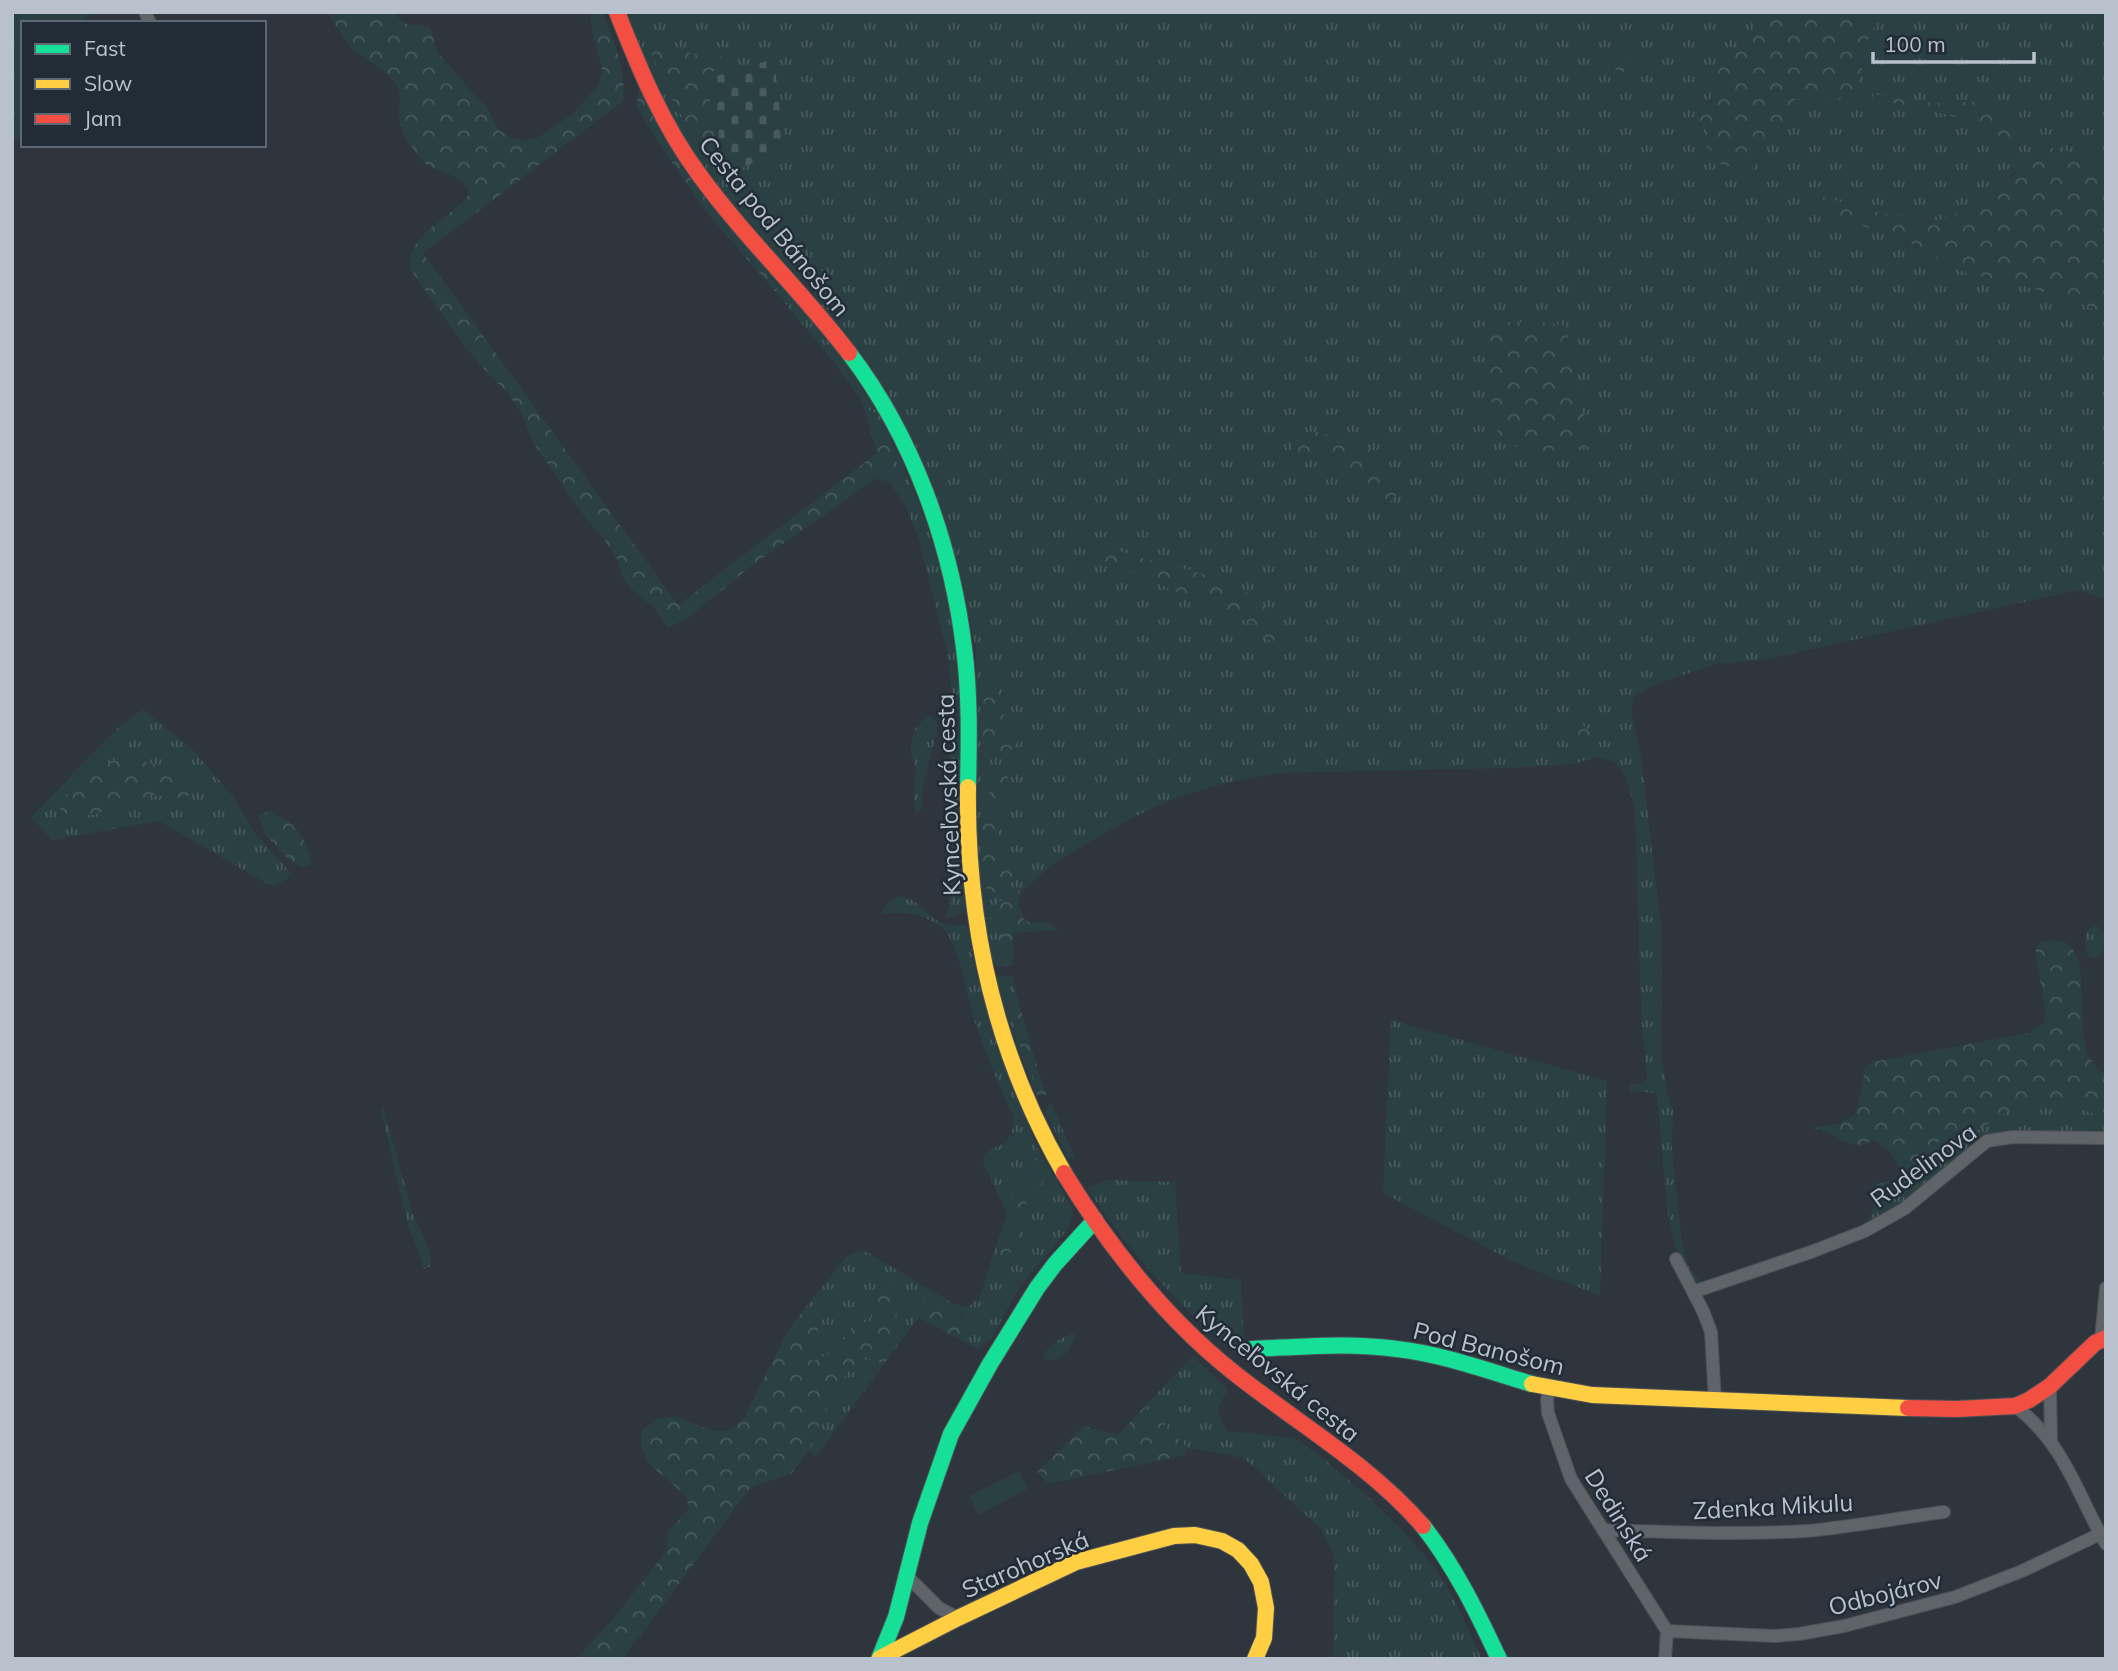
<svg xmlns="http://www.w3.org/2000/svg" width="2118" height="1671" viewBox="0 0 2118 1671" font-family="Mulish,sans-serif">
<style>
.grass{fill:url(#grass-tufts)}
.forest{fill:url(#forest-crowns)}
.cemetery{fill:url(#cemetery-stones)}
.pitch{fill:#2b4042}
.lines{fill:none;stroke-linecap:round;stroke-linejoin:round}
.street-casing{stroke:#4c5156;stroke-width:14}
.fast-casing{stroke:#4c5156;stroke-width:18}
.slow-casing{stroke:#4c5156;stroke-width:18}
.jam-casing{stroke:#4c5156;stroke-width:18}
.street{stroke:#5e646a;stroke-width:12}
.fast{stroke:#16e098;stroke-width:16}
.slow{stroke:#ffcf43;stroke-width:16}
.jam{stroke:#f24e42;stroke-width:16}
.labels{text-anchor:middle;dominant-baseline:central;stroke-width:5;stroke-linejoin:round;paint-order:stroke}
.street-label{font-size:24px;fill:#b9c2cc;stroke:#212c37}
</style>
<defs>
<pattern id="grass-tufts" width="24" height="20" patternUnits="userSpaceOnUse" patternTransform="scale(1.75)"><rect width="24" height="20" fill="#2b4042"/><path d="M3 7l-1-3M5 7V3M7 7l1-3M15 17l-1-3M17 17v-4M19 17l1-3" fill="none" stroke="#485a5c"/></pattern>
<pattern id="forest-crowns" width="20" height="18" patternUnits="userSpaceOnUse" patternTransform="scale(1.75)"><rect width="20" height="18" fill="#2b4042"/><path d="M2 6a3 3 0 1 1 6 0M12 15a3 3 0 1 1 6 0" fill="none" stroke="#485a5c"/></pattern>
<pattern id="cemetery-stones" width="16" height="16" patternUnits="userSpaceOnUse" patternTransform="scale(1.75)"><rect width="16" height="16" fill="#2b4042"/><path d="M2 7V4a2 2 0 0 1 4 0v3zM10 15v-3a2 2 0 0 1 4 0v3z" fill="#485a5c"/></pattern>
</defs>
<rect width="100%" height="100%" fill="#2e353c"/>
<g class="grass">
<path d="M12 12H94L77 23H23V57L19 60 23 69V135L12 142Z"/>
<path d="M627 12H1751L1754 31 1752 36 1744 40 1738 48 1723 49C1711 65 1719 69 1714 87 1711 101 1705 111 1698 124L1708 131 1722 167 1735 165 1743 171H1752L1754 153 1783 125 1794 100 1816 95 1834 100 1862 74 1861 54 1881 12H2106V170L2064 150 2032 153C2016 174 2001 184 1979 197 1970 202 1962 211 1953 216 1925 231 1847 204 1817 195L1896 239 1920 247 1967 273 2024 286 2083 304 2106 315V600L2078 590 1768 659 1715 664 1652 686 1634 697 1631 711 1641 756 1662 935V1060L1667 1091 1673 1110 1672 1150 1682 1243 1688 1265 1694 1275 1701 1281 1708 1282 1697 1286 1692 1283 1675 1246 1667 1210 1657 1093 1630 1091V1084L1644 1083 1647 1078 1641 1012 1635 809 1625 776 1616 763 1598 757 1573 764 1510 768 1278 773 1225 783 1175 798 1128 820 1059 860 1021 892 1017 889 987 918 999 921C1005 935 1000 952 1003 966H997L992 963 983 917 976 836V651L962 582 947 532 926 472 898 416 819 303 814 293 816 285 810 279 806 281 800 280C750 223 695 165 661 97 647 70 637 41 627 12Z"/>
<path d="M774 277 840 355 880 416 864 407 862 401 833 361 779 296Z"/>
<path d="M893 443C929 518 963 621 958 705L953 710 948 656 919 539 905 505 889 482 877 479 894 466Z"/>
<path d="M143 709 194 751 232 795 257 836 293 875 273 887 159 821 52 840 31 817 118 728Z"/>
<path d="M927 715 936 720 937 731 922 789V809L915 814 914 783 916 770 910 749 915 729Z"/>
<path d="M952 725 958 730 960 745 959 802 960 859 966 909C960 916 955 918 946 917L950 904 945 835Z"/>
<path d="M897 897C929 897 926 932 964 924L968 928 977 977 991 1025 1037 1147 1072 1207C1074 1216 1072 1221 1067 1230L1019 1288 991 1339 977 1349 957 1338 964 1331 963 1316 952 1303 968 1307 979 1298 1007 1213 983 1163 985 1153C1006 1142 1014 1141 1013 1116 1001 1088 988 1060 978 1031 968 1007 960 945 944 930 927 913 906 912 884 914L882 912 889 902Z"/>
<path d="M2095 924 2104 934C2104 946 2106 954 2093 959L2087 954C2085 941 2083 931 2095 924Z"/>
<path d="M999 976H1013L1016 993 1013 1015 1017 1034 1024 1057 1039 1087 1036 1094 1012 1032 996 982Z"/>
<path d="M1391 1020 1607 1081 1600 1296 1514 1262 1383 1193Z"/>
<path d="M2068 1097 2081 1109 2099 1115 2106 1111V1135H1991L1972 1145 1954 1163 1914 1196 1861 1228C1866 1221 1872 1216 1874 1207 1876 1198 1872 1193 1877 1184L1897 1179 1902 1170 1908 1181 1927 1168V1153L1932 1143 1970 1135 2027 1099Z"/>
<path d="M1051 1102 1072 1151 1076 1159 1067 1158 1049 1118H1046V1110Z"/>
<path d="M383 1107 413 1214 430 1251 431 1266 424 1269 407 1221 381 1111Z"/>
<path d="M1108 1180 1175 1182 1181 1273 1241 1280 1245 1360C1183 1311 1130 1254 1087 1188Z"/>
<path d="M857 1251 867 1252 929 1289 923 1304 929 1323 918 1318 898 1345 893 1327 901 1301 871 1294V1321L852 1326 838 1350 813 1361 803 1355 818 1331 819 1315 806 1307 845 1258Z"/>
<path d="M1076 1331C1073 1347 1065 1361 1046 1360L1044 1357V1353L1057 1341Z"/>
<path d="M862 1356 884 1364 816 1456 808 1451 838 1384Z"/>
<path d="M1193 1356 1227 1388 1228 1393 1225 1394C1216 1411 1217 1415 1227 1431L1294 1438 1319 1455 1364 1493 1403 1531 1434 1566 1457 1604 1482 1659H1333L1334 1556 1321 1529 1244 1458 1188 1448 1144 1407Z"/>
</g>
<g class="forest">
<path d="M327 12H394C407 28 409 25 428 26L431 30 437 52 486 107 499 130 509 137 524 141 539 137 574 113 597 87 603 73 594 39 590 12H603C613 40 627 71 623 101L423 253 678 605 877 453 864 407 880 416 893 443 894 466 750 567 688 618 668 628 654 607 636 594 622 576 617 559 604 539 589 523 532 441 522 414 507 392 492 378 466 348 410 269C406 232 452 219 470 193 457 167 435 178 419 157 411 147 403 136 400 124 397 112 403 98 397 87 389 71 369 62 356 52 344 41 336 25 327 12Z"/>
<path d="M1751 12H1881L1861 54 1862 74 1853 93 1834 100 1816 95 1794 100 1783 125 1754 153 1752 171 1748 176 1735 165 1722 167 1716 153 1706 147 1704 139 1708 131 1698 124 1697 117 1710 104 1715 83 1716 58 1718 52 1723 49 1738 48 1744 40 1752 36 1754 31Z"/>
<path d="M657 38 692 54 724 57 727 64 716 69 707 77 718 168 713 169 664 86 647 40Z"/>
<circle cx="1622" cy="62" r="10"/>
<path d="M639 89 663 134 700 188 774 277 779 296 708 214 662 148 636 106Z"/>
<path d="M1874 95C1900 95 1924 105 1950 103 1965 102 1985 99 1999 107 2008 112 2013 125 2015 135 2002 144 1992 129 1981 125 1953 114 1918 109 1889 102L1875 101 1872 97Z"/>
<path d="M2045 147 2064 150 2106 170V315L2083 304 2024 286 1967 273 1920 247 1835 216 1807 203 1809 196 1817 195 1872 211 1931 222 1953 216 1970 202 2014 175 2032 153Z"/>
<path d="M1486 322C1512 323 1540 320 1566 326L1590 447 1536 452 1506 444 1495 427 1481 327Z"/>
<path d="M1319 432 1368 449 1388 472 1396 495 1384 509 1371 499 1357 478 1333 461 1306 457 1291 449 1293 433Z"/>
<path d="M1114 549C1164 568 1221 569 1264 605 1267 608 1274 612 1276 616 1279 621 1280 631 1282 637L1273 643 1265 637 1255 625 1102 560 1101 553Z"/>
<path d="M990 673 995 679 1001 712 1018 726 1017 743 1005 755 991 752 983 737 984 679Z"/>
<path d="M1580 722 1591 732V741L1582 748 1568 744 1564 734 1570 726Z"/>
<path d="M120 756 187 772 197 790 184 798 151 795 93 815 58 813 73 785Z"/>
<path d="M1004 765 1009 774 998 812 996 843 1003 865 1016 871V878L995 892 987 890 984 876 981 813 989 800 992 768Z"/>
<path d="M271 811C298 827 304 833 312 864L303 868 289 860 264 833 258 814Z"/>
<path d="M1017 889 1021 892 1018 904 1024 919 1031 923H1048L1059 930 1013 933V965L1003 966C1000 952 1005 934 999 921L983 917 987 911Z"/>
<path d="M2041 941C2049 941 2061 939 2068 944 2097 966 2064 1054 2106 1074V1111L2099 1115 2081 1109 2068 1097 2027 1099 1970 1135 1932 1143 1927 1153 1925 1180 1917 1187C1898 1174 1896 1151 1874 1140L1860 1146 1843 1142 1827 1132 1812 1128 1840 1123 1853 1116 1858 1106 1865 1069 1873 1062 2028 1033 2044 1023C2048 997 2035 973 2036 947Z"/>
<path d="M1016 993 1039 1073 1047 1094 1039 1096 1036 1094 1038 1087C1029 1068 1002 1012 1016 993Z"/>
<path d="M1032 1150 1043 1173V1182L1028 1196 1025 1207 1017 1213C1010 1203 1010 1197 1014 1186L1029 1178 1031 1172 1023 1157 1026 1152Z"/>
<path d="M1010 1225 1016 1226C1023 1240 1013 1253 1001 1260L997 1254 1006 1229Z"/>
<path d="M884 1280 900 1288 901 1301 893 1327 898 1345 884 1364 862 1356 838 1384 808 1451 792 1473 750 1488 623 1659H576L619 1612 667 1550 668 1532 688 1510 687 1497 649 1464 641 1446 642 1430 656 1419 675 1416 713 1431 731 1430 744 1418 788 1331 806 1307 819 1314 818 1331 803 1354 813 1361 838 1350 852 1326 871 1321V1294Z"/>
<path d="M929 1289C949 1301 963 1305 964 1331L957 1338 929 1323 923 1304Z"/>
<path d="M1144 1407 1188 1448 1185 1455 1048 1484 1037 1472 1084 1426 1118 1435Z"/>
</g>
<path class="cemetery" d="M774 59 784 148 723 177 713 77Z"/>
<path class="pitch" d="M1019 1471 1028 1489 979 1515 969 1496Z"/>
<g class="lines">
<g class="street-casing">
<g id="street">
<path d="M145 12 150 23"/>
<path d="M1676 1259 1703 1311 1711 1332 1715 1401"/>
<path d="M1693 1292 1811 1252 1865 1231 1904 1209 1987 1141 2013 1137 2106 1138"/>
<path d="M2101 1339 2106 1288"/>
<path d="M2050 1386 2051 1440"/>
<path d="M1549 1388 1547 1400 1548 1413 1571 1479 1667 1631 1665 1659"/>
<path d="M2015 1406C2066 1445 2076 1493 2106 1544"/>
<path d="M1603 1530C1670 1532 1739 1535 1806 1531 1852 1527 1898 1518 1944 1512"/>
<path d="M906 1575 939 1608 958 1618"/>
<path d="M1667 1631 1775 1636 1799 1634 1844 1626 1955 1597 2022 1571 2100 1534"/>
</g>
</g>
<g class="fast-casing">
<g id="fast">
<path d="M849 353C913 437 951 543 964 648 970 694 969 741 968 787"/>
<path d="M1252 1349C1300 1347 1349 1342 1397 1349 1442 1354 1488 1371 1532 1384"/>
<path d="M1423 1526C1455 1567 1477 1612 1499 1659"/>
<path d="M879 1659 896 1617 920 1523 951 1434 990 1364 1037 1288 1055 1264 1095 1220"/>
</g>
</g>
<g class="slow-casing">
<g id="slow">
<path d="M968 787C966 923 996 1055 1064 1173"/>
<path d="M1532 1384 1592 1395 1908 1408"/>
<path d="M880 1658 958 1618 1076 1562 1174 1536 1195 1535 1222 1541 1238 1550 1251 1564 1261 1582 1266 1608 1264 1638 1255 1659"/>
</g>
</g>
<g class="jam-casing">
<g id="jam">
<path d="M617 12C639 68 662 124 698 173 744 237 801 290 849 353"/>
<path d="M1064 1173C1110 1248 1164 1317 1233 1372 1297 1423 1369 1464 1423 1526"/>
<path d="M1908 1408 1957 1409 2015 1406 2029 1400 2050 1386 2095 1343 2106 1338"/>
</g>
</g>
<use href="#street" class="street"/>
<use href="#fast" class="fast"/>
<use href="#slow" class="slow"/>
<use href="#jam" class="jam"/>
</g>
<g class="labels">
<g class="street-label">
<text transform="translate(775 226) rotate(51)">Cesta pod Bánošom</text>
<text transform="translate(948 795) rotate(-92)">Kynceľovská cesta</text>
<text transform="translate(1923 1165) rotate(-36)">Rudelinova</text>
<text transform="translate(1489 1348) rotate(14)">Pod Banošom</text>
<text transform="translate(1278 1373) rotate(39)">Kynceľovská cesta</text>
<text transform="translate(1773 1506) rotate(-3)">Zdenka Mikulu</text>
<text transform="translate(1619 1515) rotate(58)">Dedinská</text>
<text transform="translate(1025 1564) rotate(-23)">Starohorská</text>
<text transform="translate(1885 1593) rotate(-14)">Odbojárov</text>
</g>
</g>
<rect width="2118" height="1671" fill="none" stroke="#b9c2cc" stroke-width="28"/>
<rect x="21" y="21" width="245" height="126" fill="#212c37" stroke="#5e6873" stroke-width="2"/>
<rect x="35" y="44" width="35" height="10" fill="#16e098" stroke="#5e6873" stroke-width="2"/>
<text x="84" y="56" font-size="21" fill="#b9c2cc">Fast</text>
<rect x="35" y="79" width="35" height="10" fill="#ffcf43" stroke="#5e6873" stroke-width="2"/>
<text x="84" y="91" font-size="21" fill="#b9c2cc">Slow</text>
<rect x="35" y="114" width="35" height="10" fill="#f24e42" stroke="#5e6873" stroke-width="2"/>
<text x="84" y="126" font-size="21" fill="#b9c2cc">Jam</text>
<path d="M1873 52v10h161v-10" fill="none" stroke="#b9c2cc" stroke-width="3.5"/>
<text x="1884" y="52" font-size="21" fill="#b9c2cc" stroke="#212c37" stroke-width="5" paint-order="stroke">100 m</text>
</svg>
